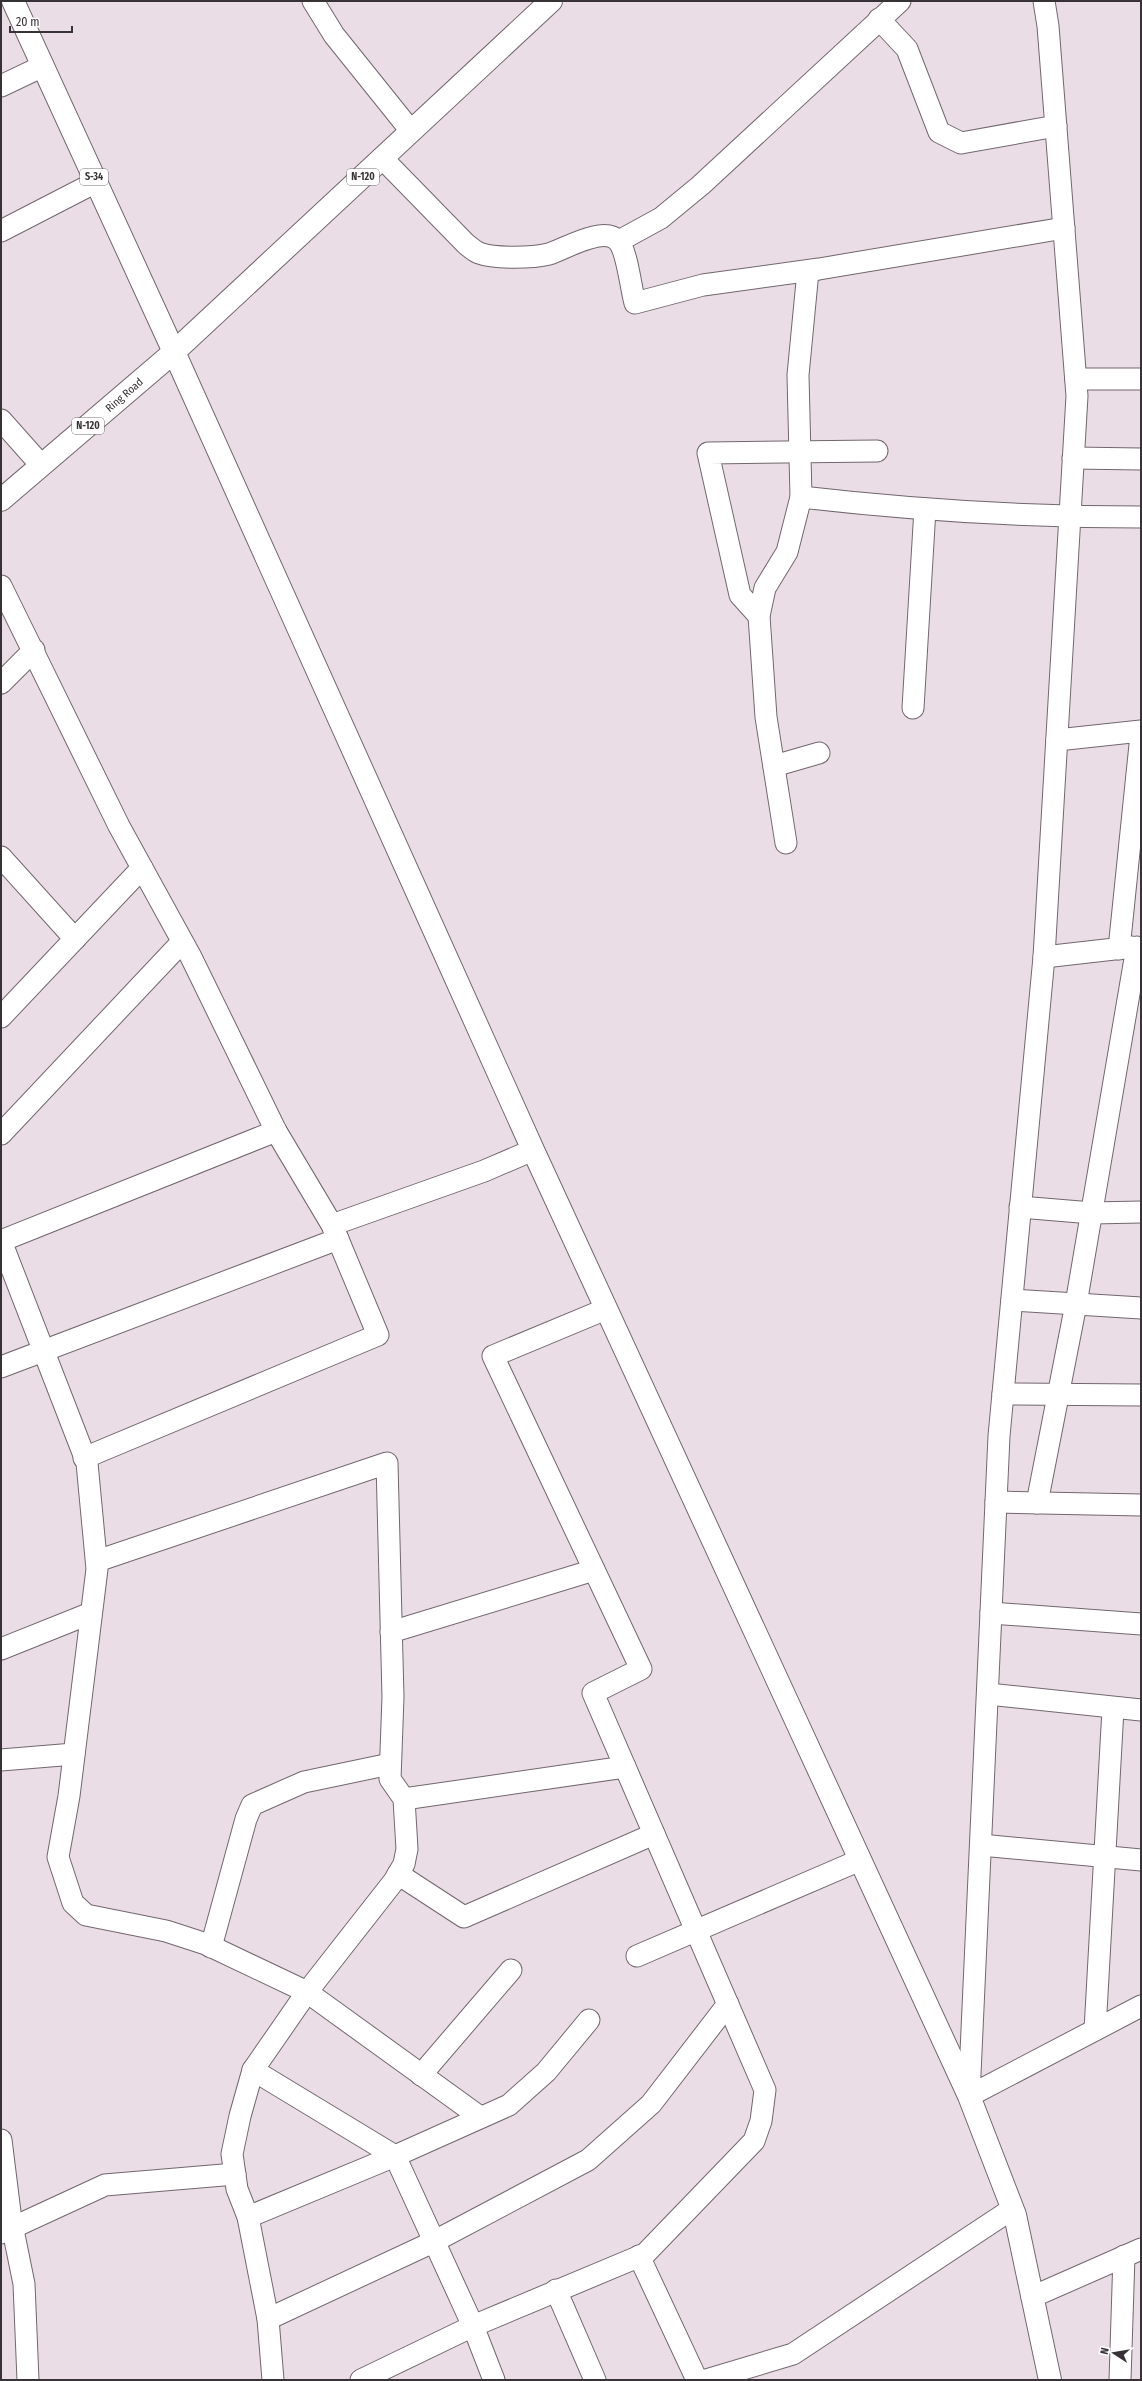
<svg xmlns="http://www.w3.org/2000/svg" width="1142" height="2381" viewBox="0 0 1142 2381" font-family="'Fira Sans Condensed',sans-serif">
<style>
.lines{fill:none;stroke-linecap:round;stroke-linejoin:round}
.minor-casing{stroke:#72676e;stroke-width:23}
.tertiary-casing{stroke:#72676e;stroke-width:24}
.primary-casing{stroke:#72676e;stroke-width:24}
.trunk-casing{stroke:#72676e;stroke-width:24}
.minor{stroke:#fff;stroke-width:21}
.tertiary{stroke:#fff;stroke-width:22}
.primary{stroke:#fff;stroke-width:22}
.trunk{stroke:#fff;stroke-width:22}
.labels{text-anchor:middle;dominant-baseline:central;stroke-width:4;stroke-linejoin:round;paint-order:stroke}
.shield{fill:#fff;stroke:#737072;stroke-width:1}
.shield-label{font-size:10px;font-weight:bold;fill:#373235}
.street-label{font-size:11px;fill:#373235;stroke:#fff}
</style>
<rect width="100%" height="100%" fill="#ebdde6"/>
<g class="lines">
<g class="minor-casing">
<g id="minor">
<path d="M313 1 334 35 411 131"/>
<path d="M1044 1 1048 26 1077 396 1044 957 999 1436 969 2096 1141 2006"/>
<path d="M879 19 907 49 939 132 961 143 1056 126"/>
<path d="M1 86 43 66"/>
<path d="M382 158 466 244C470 247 474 251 479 253 495 259 533 258 549 254 565 249 604 225 618 241 627 250 631 289 635 303L703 285 819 269 1064 228"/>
<path d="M1 231 96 182"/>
<path d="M619 241 661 218 701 185 900 1"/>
<path d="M1076 379H1141"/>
<path d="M1 420 41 465"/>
<path d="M1073 458 1141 459"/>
<path d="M801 497C914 510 1027 517 1141 517"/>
<path d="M1 586 119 826 191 957 276 1131 332 1225 378 1335 84 1458"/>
<path d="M759 616 740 595 708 453 877 451"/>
<path d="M1 683 34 650"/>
<path d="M913 708 925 509"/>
<path d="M1057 740 1141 731"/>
<path d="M774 766 819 753"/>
<path d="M786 843 766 717 759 616 765 588 787 552 801 497 798 375 808 271"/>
<path d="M1 857 75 939"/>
<path d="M1119 949 1141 735"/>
<path d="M1044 957 1132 947"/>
<path d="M1 1017 142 868"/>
<path d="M1 1134 182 942"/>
<path d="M1020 1207 1092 1213 1141 1212"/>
<path d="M332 1225 484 1171 533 1150"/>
<path d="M1 1241 87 1463 97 1569 69 1796 58 1857 73 1903 86 1915 166 1931 206 1944 307 1992 480 2117"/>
<path d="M1 1241 276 1131"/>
<path d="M1012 1300 1141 1308"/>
<path d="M1 1367 338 1239"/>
<path d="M1003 1394 1141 1395"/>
<path d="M996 1502 1141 1505"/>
<path d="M1037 1503 1076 1304 1137 947"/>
<path d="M97 1561 387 1463 393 1697 390 1779 404 1799 407 1849 404 1864 394 1881 307 1992 253 2070 240 2116 232 2154 237 2189 248 2217 268 2319 273 2380"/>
<path d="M991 1613 1141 1624"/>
<path d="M391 1632 594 1570"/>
<path d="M1 1649 91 1613"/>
<path d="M988 1694 1141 1710"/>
<path d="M1 1760 74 1754"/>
<path d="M404 1799 625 1767"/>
<path d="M981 1845 1141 1860"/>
<path d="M398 1874 464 1917 654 1834"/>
<path d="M211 1947 246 1819 252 1805 304 1782 390 1764"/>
<path d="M637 1956 860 1860"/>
<path d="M1095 2030 1113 1709"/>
<path d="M253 2070 395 2156 473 2326 494 2380"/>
<path d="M421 2075 511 1970"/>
<path d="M1 2140 11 2220 24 2284 28 2380"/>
<path d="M248 2217 395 2156 509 2105 546 2072 589 2020"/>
<path d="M1 2233 105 2185 235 2174"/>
<path d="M639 2256 697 2380"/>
<path d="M556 2290 595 2380"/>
<path d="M1032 2297 1141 2249"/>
<path d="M268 2319 433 2242 588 2160 651 2104 728 2004"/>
<path d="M361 2380 473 2326 645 2254 754 2141 761 2121 765 2090 593 1693 641 1669 493 1356 606 1309"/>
<path d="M706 2380 793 2354 1012 2209"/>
<path d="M1120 2380 1124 2256"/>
</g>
</g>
<g class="tertiary-casing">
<path id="tertiary" d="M174 352 533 1150 969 2096 1015 2215 1050 2380"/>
</g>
<g class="primary-casing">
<path id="primary" d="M13 1 174 352"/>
</g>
<g class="trunk-casing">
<g id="trunk">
<path id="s1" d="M1 500 174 352 551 1"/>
</g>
</g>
<use href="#minor" class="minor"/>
<use href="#tertiary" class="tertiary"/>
<use href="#primary" class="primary"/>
<use href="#trunk" class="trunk"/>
</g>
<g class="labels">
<g class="shield">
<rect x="80" y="169" width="28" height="16" rx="3"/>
<rect x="347" y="169" width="32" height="16" rx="3"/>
<rect x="72" y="418" width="32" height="16" rx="3"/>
</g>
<g class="shield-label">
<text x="94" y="177">S-34</text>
<text x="363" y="177">N-120</text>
<text x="88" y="426">N-120</text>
</g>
<g class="street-label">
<text stroke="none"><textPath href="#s1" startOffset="162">Ring Road</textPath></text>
</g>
</g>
<rect width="1142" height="2381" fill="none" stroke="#373235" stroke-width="4"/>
<g transform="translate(1114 2353) rotate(282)" stroke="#ffffff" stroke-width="3" paint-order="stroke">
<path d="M0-3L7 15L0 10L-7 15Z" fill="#373235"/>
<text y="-6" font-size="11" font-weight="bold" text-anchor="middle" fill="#373235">N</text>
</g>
<path d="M10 26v6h62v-6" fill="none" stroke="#373235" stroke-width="2"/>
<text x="16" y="26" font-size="12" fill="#373235" stroke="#ffffff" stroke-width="3" paint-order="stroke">20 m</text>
</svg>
